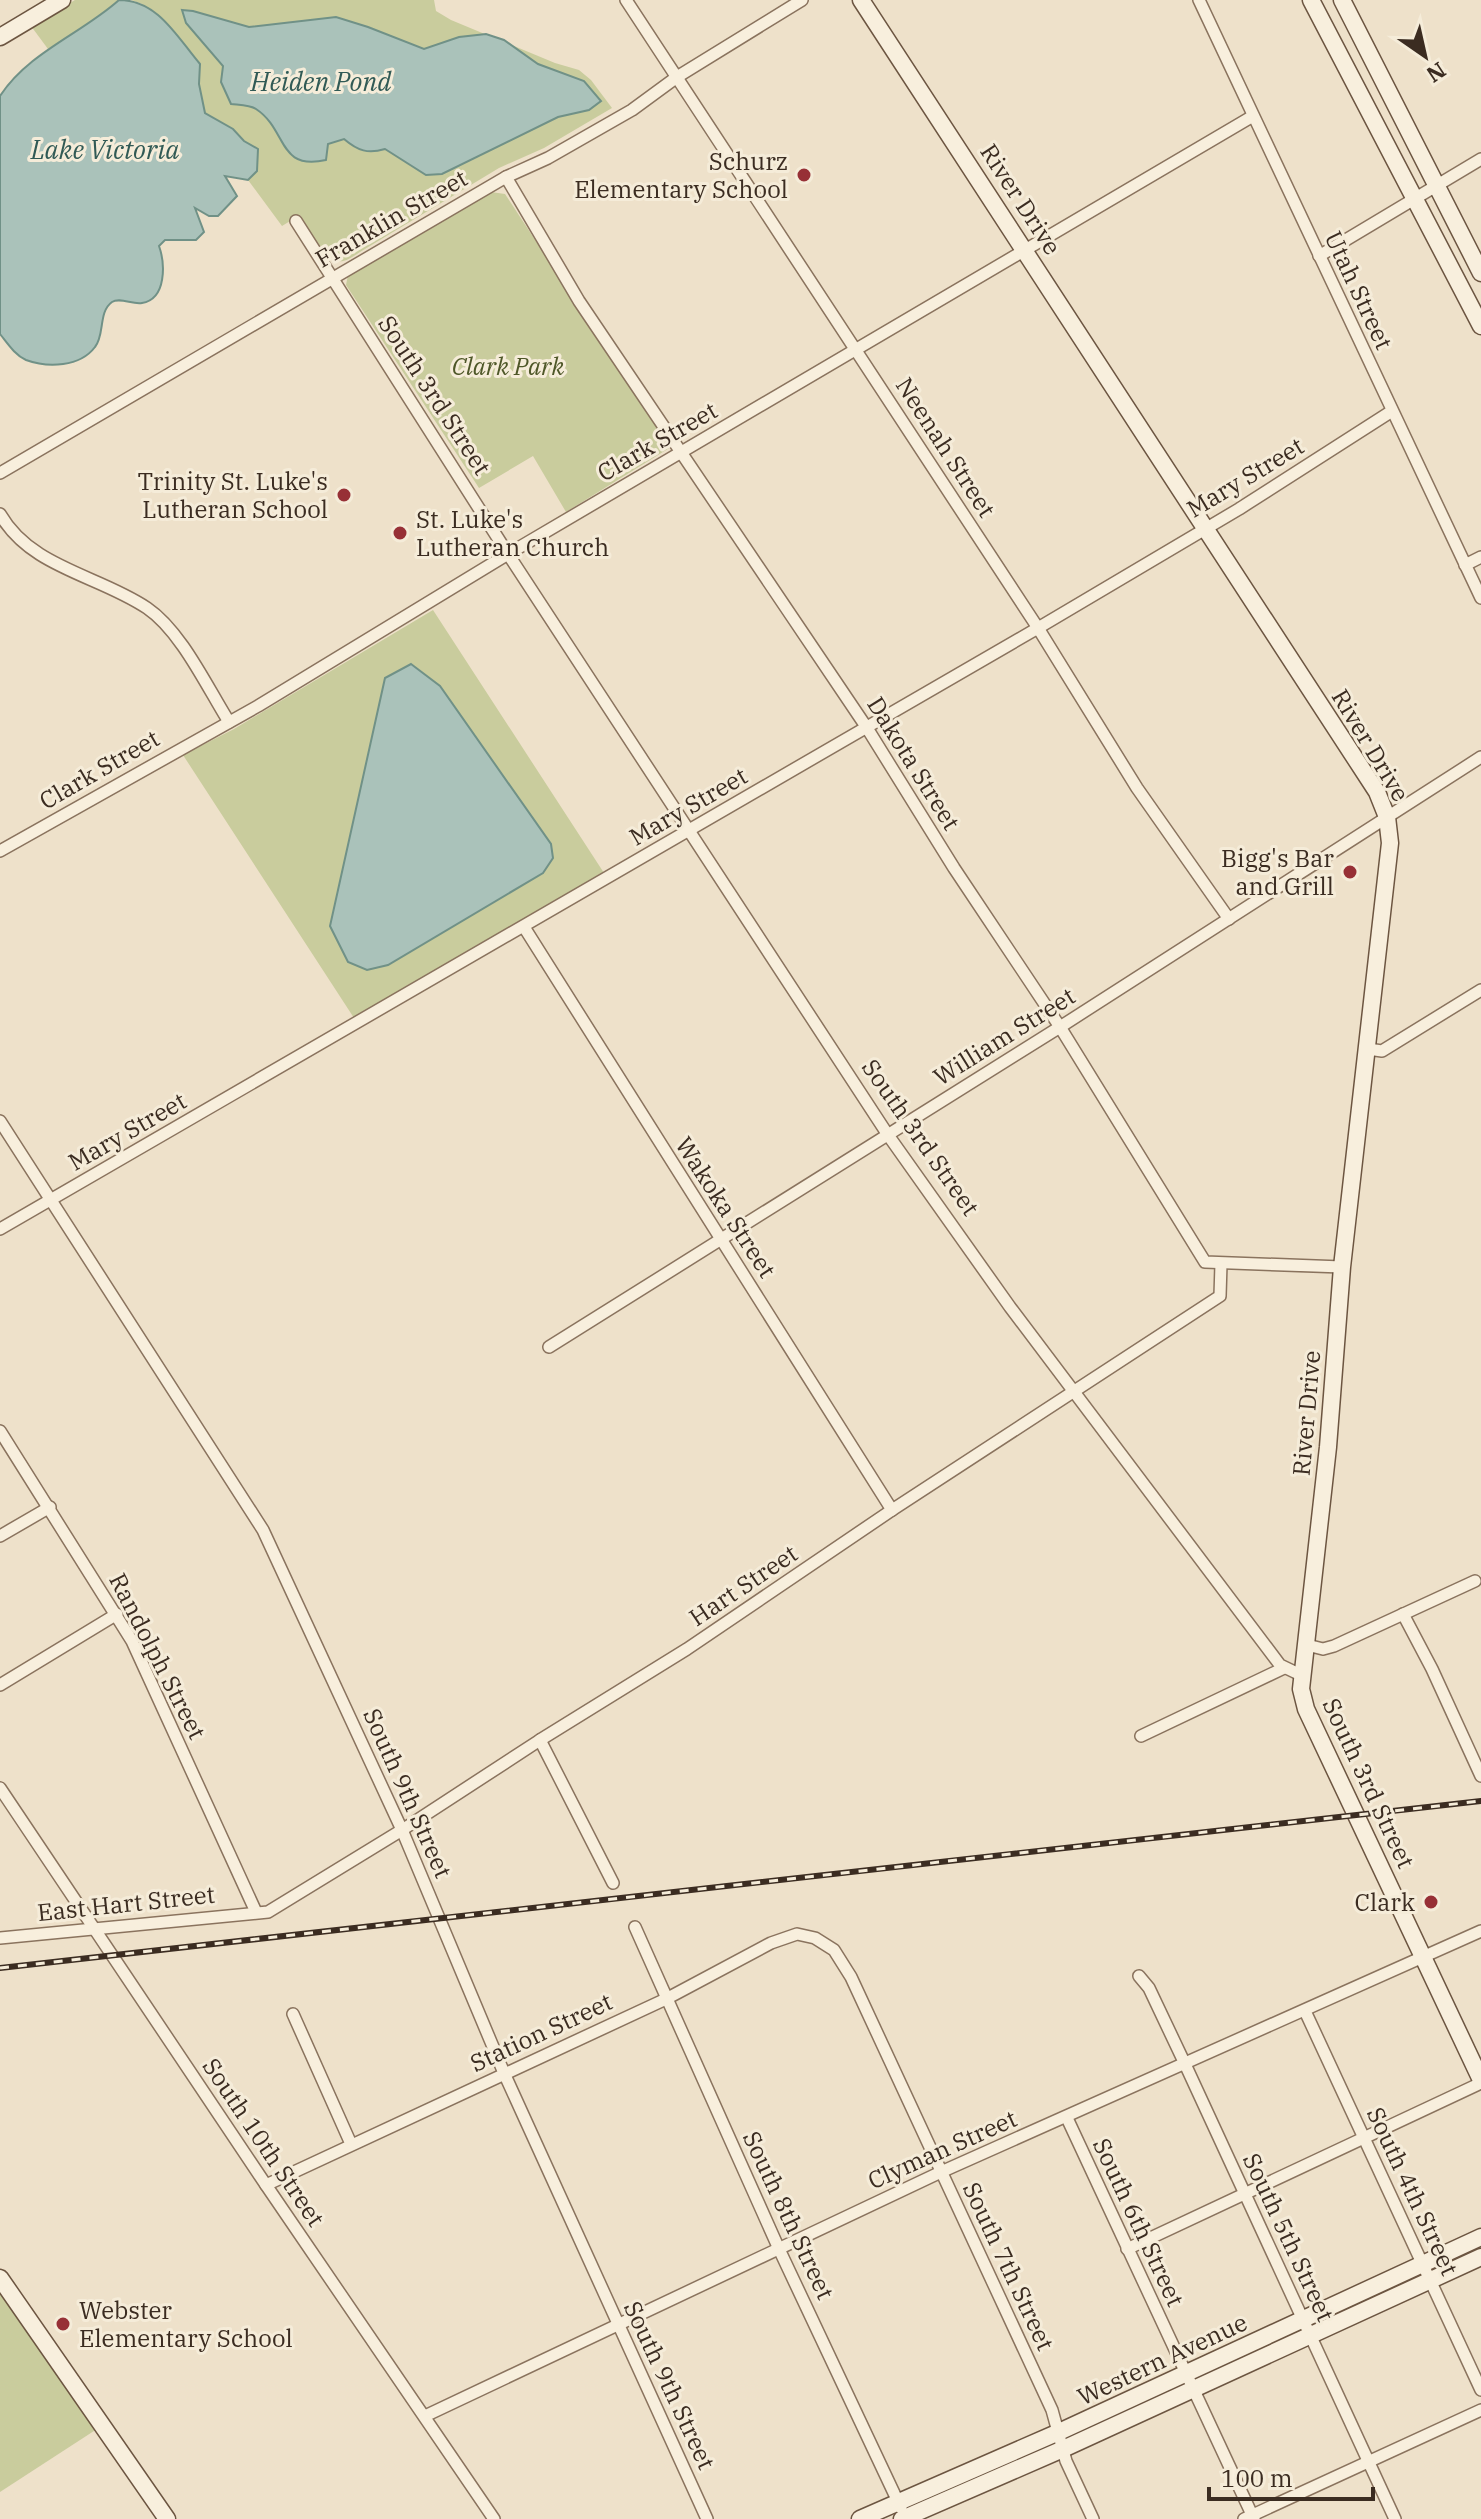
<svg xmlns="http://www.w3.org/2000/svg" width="1481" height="2519" viewBox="0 0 1481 2519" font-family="'IBM Plex Serif',serif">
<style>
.green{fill:#c9cc9d}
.water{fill:#aac2ba;stroke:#709187;stroke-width:2}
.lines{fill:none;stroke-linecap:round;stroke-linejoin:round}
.street-casing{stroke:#8a735e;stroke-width:14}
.secondary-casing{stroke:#6c5541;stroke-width:19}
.street{stroke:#f8efdd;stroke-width:11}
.secondary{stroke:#f8efdd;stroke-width:16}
.rail-casing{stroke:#3b2c21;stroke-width:6}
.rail{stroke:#f5ecd9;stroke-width:3;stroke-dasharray:9;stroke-linecap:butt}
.poi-dot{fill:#973036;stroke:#f5ecd9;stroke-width:3}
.labels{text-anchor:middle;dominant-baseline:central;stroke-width:6;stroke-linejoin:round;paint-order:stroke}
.poi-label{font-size:24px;fill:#3b2c21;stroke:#f5ecd9;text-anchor:end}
.street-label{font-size:24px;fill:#3b2c21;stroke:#f5ecd9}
.park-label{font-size:24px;font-style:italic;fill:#4e5728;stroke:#f5ecd9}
.water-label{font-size:26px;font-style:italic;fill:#315a55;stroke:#f5ecd9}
</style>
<rect width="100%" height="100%" fill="#eee1ca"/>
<g class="green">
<path d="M75 0H119L82 29 48 49 31 26Z"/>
<path d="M131 0H434L436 11 451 20 555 63 579 70 591 80 612 108 544 148 499 168 360 252C355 255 349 260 343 261 327 265 308 227 300 215L282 226 248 180 257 171V149L244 141 233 129 205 113 199 84 200 64 142 4Z"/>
<path d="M491 192 505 194 671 447 566 512 533 456 479 488 346 285 348 275Z"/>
<path d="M433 610 604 873 354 1018 183 755 234 729Z"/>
<path d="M0 2291 97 2429 0 2492Z"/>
</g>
<g class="water">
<path d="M119 0C158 0 177 37 200 64L199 84 205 113 233 129 244 141 258 149 257 171 248 180 225 176 237 196 218 216H209L195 208 204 232 196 240H165L159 246C165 263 167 299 142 303 133 305 120 297 112 302 98 312 105 335 95 347 80 367 48 368 26 360 15 355 8 344 0 334V96C29 52 81 34 119 0Z"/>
<path d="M182 10 193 11 249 27 336 17 368 27 424 49 459 37 486 34 504 40 538 64 584 81 601 101 589 110 558 117 442 174 426 175 385 149C368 154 358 151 344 139L328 144 326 160C277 171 288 130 256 109 250 105 239 105 231 104L221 82 223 66 186 23Z"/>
<path d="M411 664 440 686 551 844 553 858 543 873 388 965 367 970 348 962 330 926 385 678Z"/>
</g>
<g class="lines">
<g class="street-casing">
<g id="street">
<path d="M626 0 1038 628 1137 788 1229 919"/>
<path d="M1199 0 1481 598"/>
<path d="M506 177 579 301 867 728 954 868 1060 1027 1205 1262 1342 1267"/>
<path d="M296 221 508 554 888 1135 1010 1307 1280 1665 1303 1676"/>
<path d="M1319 256 1481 159"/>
<path d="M0 473 506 177 548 158 632 110 677 77 802 0"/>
<path d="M0 514C31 568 98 575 147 608 181 631 207 687 229 722"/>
<path d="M1465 565 1481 557"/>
<path d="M0 851 258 706 508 554 1253 116"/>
<path d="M524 927 892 1510"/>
<path d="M1368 1049 1382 1051 1481 990"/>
<path d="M0 1121 263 1530 402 1830 504 2073 707 2519"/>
<path d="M0 1229 1038 628 1239 509 1392 411"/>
<path d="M549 1347 1060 1027 1481 757"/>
<path d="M0 1431 132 1641 256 1912"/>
<path d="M0 1536 50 1507"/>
<path d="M1403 1614 1432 1669 1481 1776"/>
<path d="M1307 1645 1323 1649 1334 1646 1475 1581"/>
<path d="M0 1685 117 1614"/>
<path d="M1141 1736 1284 1668"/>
<path d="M540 1740 613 1883"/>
<path d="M0 1788 266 2185 494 2519"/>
<path d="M635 1927 779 2249 901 2508"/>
<path d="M0 1938 268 1912 402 1830 540 1740 687 1649 892 1510 1220 1296 1221 1264"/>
<path d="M1139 1976 1149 1988 1185 2064 1395 2519"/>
<path d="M1305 2011 1481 2390"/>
<path d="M293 2014 351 2144"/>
<path d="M1067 2118 1254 2519"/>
<path d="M266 2185 666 1999 771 1943 797 1934 815 1938 834 1950 851 1977 1052 2410 1066 2461 1093 2519"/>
<path d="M1127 2249 1481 2083"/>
<path d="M425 2416 941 2172 1481 1931"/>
<path d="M1244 2519 1481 2410"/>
</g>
</g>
<g class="secondary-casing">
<g id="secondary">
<path d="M861 0 1377 792 1387 817 1390 843 1342 1267 1328 1447 1301 1689 1306 1709 1481 2080"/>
<path d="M1311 0 1481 326"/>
<path d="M1342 0 1481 273"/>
<path d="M0 37 62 0"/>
<path d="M0 2278 167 2519"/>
<path d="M860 2519 1059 2432 1481 2237"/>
<path d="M902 2519 1063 2449 1481 2257"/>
</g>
</g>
<use href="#street" class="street"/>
<use href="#secondary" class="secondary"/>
<g class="rail-casing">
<path id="rail" d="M0 1968 1481 1801"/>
</g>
<use href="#rail" class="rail"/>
</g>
<g class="poi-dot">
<circle cx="804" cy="175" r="8"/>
<circle cx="344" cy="495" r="8"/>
<circle cx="400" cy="533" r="8"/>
<circle cx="1350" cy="872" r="8"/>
<circle cx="1431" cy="1902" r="8"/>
<circle cx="63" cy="2324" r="8"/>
</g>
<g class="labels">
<g class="poi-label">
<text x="788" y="161">Schurz<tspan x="788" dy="28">Elementary School</tspan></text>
<text x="328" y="481">Trinity St. Luke's<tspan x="328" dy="28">Lutheran School</tspan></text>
<text x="416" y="519" text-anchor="start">St. Luke's<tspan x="416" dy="28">Lutheran Church</tspan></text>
<text x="1334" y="858">Bigg's Bar<tspan x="1334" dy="28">and Grill</tspan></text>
<text x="1415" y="1902">Clark</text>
<text x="79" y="2310" text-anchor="start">Webster<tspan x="79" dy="28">Elementary School</tspan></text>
</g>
<g class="street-label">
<text transform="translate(1021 199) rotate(57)">River Drive</text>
<text transform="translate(391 218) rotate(-30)">Franklin Street</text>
<text transform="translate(1359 290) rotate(65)">Utah Street</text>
<text transform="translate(435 395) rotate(57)">South 3rd Street</text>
<text transform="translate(657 441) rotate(-30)">Clark Street</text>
<text transform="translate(946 447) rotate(57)">Neenah Street</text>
<text transform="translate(1245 477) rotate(-31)">Mary Street</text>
<text transform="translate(1371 745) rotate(59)">River Drive</text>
<text transform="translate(914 763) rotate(58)">Dakota Street</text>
<text transform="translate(99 769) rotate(-30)">Clark Street</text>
<text transform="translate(688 806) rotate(-30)">Mary Street</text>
<text transform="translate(1004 1036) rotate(-32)">William Street</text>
<text transform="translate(127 1131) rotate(-30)">Mary Street</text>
<text transform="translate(921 1137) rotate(55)">South 3rd Street</text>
<text transform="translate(726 1207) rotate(57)">Wakoka Street</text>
<text transform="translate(1306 1413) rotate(-85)">River Drive</text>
<text transform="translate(743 1585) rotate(-34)">Hart Street</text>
<text transform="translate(158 1656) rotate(63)">Randolph Street</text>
<text transform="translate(1369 1783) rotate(65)">South 3rd Street</text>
<text transform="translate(408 1793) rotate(66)">South 9th Street</text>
<text transform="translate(126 1903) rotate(-6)">East Hart Street</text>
<text transform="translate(541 2032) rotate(-25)">Station Street</text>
<text transform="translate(264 2142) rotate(56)">South 10th Street</text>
<text transform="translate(942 2149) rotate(-24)">Clyman Street</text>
<text transform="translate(1413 2191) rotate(65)">South 4th Street</text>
<text transform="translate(789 2215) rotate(65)">South 8th Street</text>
<text transform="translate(1139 2222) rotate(65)">South 6th Street</text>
<text transform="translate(1289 2237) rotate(65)">South 5th Street</text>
<text transform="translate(1009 2266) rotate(65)">South 7th Street</text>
<text transform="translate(1162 2359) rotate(-25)">Western Avenue</text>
<text transform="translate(670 2385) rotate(65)">South 9th Street</text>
</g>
<g class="park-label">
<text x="508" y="366">Clark Park</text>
</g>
<g class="water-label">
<text x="321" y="81">Heiden Pond</text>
<text x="105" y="149">Lake Victoria</text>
</g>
</g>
<g transform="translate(1425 56) rotate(146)" stroke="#f5ecd9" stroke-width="6" paint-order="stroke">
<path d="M0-6L14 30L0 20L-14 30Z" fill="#3b2c21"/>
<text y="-12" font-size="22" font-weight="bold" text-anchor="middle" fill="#3b2c21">N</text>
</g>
<path d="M1209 2487v12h164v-12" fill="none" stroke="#3b2c21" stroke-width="4"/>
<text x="1221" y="2487" font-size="24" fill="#3b2c21" stroke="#f5ecd9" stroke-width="6" paint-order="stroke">100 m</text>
</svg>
